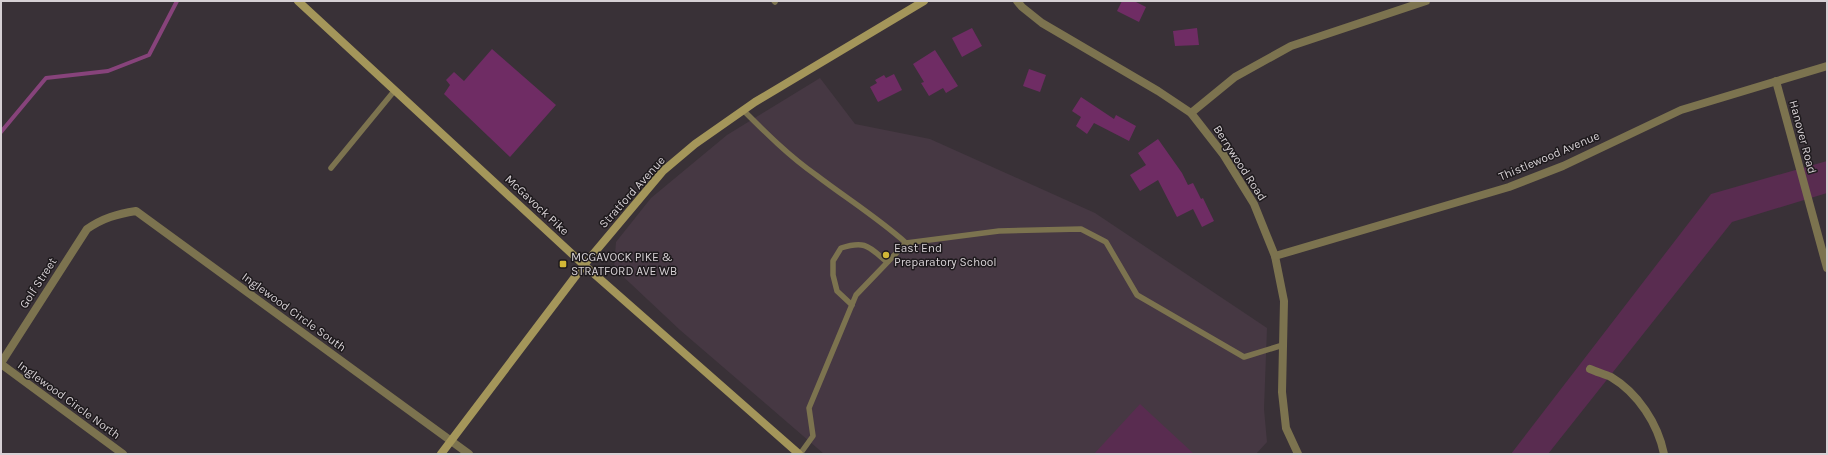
<svg xmlns="http://www.w3.org/2000/svg" width="1828" height="455" viewBox="0 0 1828 455" font-family="Karla,sans-serif">
<style>
.built{fill:#463843}
.green{fill:#592c50}
.lines{fill:none;stroke-linecap:round;stroke-linejoin:round}
.stream{stroke:#87437b;stroke-width:4}
.building{fill:#6f2c64}
.lane{stroke:#7c734f;stroke-width:5.5}
.street{stroke:#7c734f;stroke-width:8}
.secondary{stroke:#a4965a;stroke-width:8}
.poi-dot{fill:#d2b736;stroke:#1e1a1d;stroke-width:1.5}
.labels{text-anchor:middle;dominant-baseline:central;stroke-width:3;stroke-linejoin:round;paint-order:stroke}
.street-label{font-size:12px;fill:#d6d0d4;stroke:#1e1a1d}
.poi-label{font-size:12px;fill:#d6d0d4;stroke:#1e1a1d;text-anchor:start}
</style>
<rect width="100%" height="100%" fill="#393137"/>
<path class="built" d="M820 78 855 124 930 139 1095 213 1267 328 1264 409 1267 442 1256 454H824L680 330 614 268 616 242 651 198 727 135Z"/>
<g class="green">
<path d="M1827 161V193L1732 222 1548 454H1511L1711 194Z"/>
<path d="M1140 404 1194 454H1094Z"/>
</g>
<g class="lines">
<path class="stream" d="M1 132 46 78 108 71 149 55 177 1"/>
</g>
<g class="building">
<path d="M1122 1H1134L1146 7 1139 22 1117 11Z"/>
<path d="M972 28 982 46 962 57 952 38Z"/>
<path d="M1197 28 1199 45 1175 46 1173 31Z"/>
<path d="M492 49 556 105 510 157 444 94 450 85 446 80 454 72 464 81Z"/>
<path d="M935 50 958 86 946 93 943 88 929 96 921 83 924 82 913 64Z"/>
<path d="M1029 69 1046 75 1040 92 1023 86Z"/>
<path d="M894 74 902 90 878 102 870 87 877 83 875 80 884 75 886 78Z"/>
<path d="M1081 97 1114 119 1116 115 1136 126 1129 141 1094 123 1087 134 1076 126 1081 117 1072 111Z"/>
<path d="M1158 139 1182 173 1188 185 1193 183 1201 199 1203 198 1214 221 1202 227 1193 209 1177 217 1158 180 1140 191 1130 175 1146 165 1138 153Z"/>
</g>
<g class="lines">
<g class="lane">
<path d="M774 1 775 2"/>
<path d="M743 110C766 133 789 156 816 175 846 198 878 218 906 243L856 295 809 408 813 436 800 454"/>
<path d="M331 168 395 90"/>
<path d="M906 243 999 231 1081 229 1106 242 1137 295 1244 357 1283 345"/>
<path d="M852 305 837 291 833 275V261L841 248C866 240 869 247 887 262"/>
</g>
<g class="street">
<path d="M1017 1 1022 7 1042 23 1158 91 1191 113 1223 154 1254 204 1275 256 1284 301 1282 392 1286 428 1298 454"/>
<path d="M1776 81 1827 268"/>
<path d="M1191 113 1235 77 1291 46 1426 1"/>
<path d="M1275 256 1509 187 1563 166 1681 110 1827 66"/>
<path d="M1 363 87 229C103 218 117 214 136 211L469 454"/>
<path d="M1 364 123 454"/>
<path d="M1590 369C1597 372 1604 374 1611 377 1638 393 1658 424 1664 454"/>
</g>
<g class="secondary">
<path d="M298 1 584 265 799 454"/>
<path d="M441 454 584 265 663 171 695 144 755 102 924 1"/>
</g>
</g>
<g class="poi-dot">
<circle cx="886" cy="255" r="4"/>
<rect x="559" y="260" width="8" height="8" rx="2"/>
</g>
<g class="labels">
<g class="street-label">
<text transform="translate(1803 137) rotate(75)">Hanover Road</text>
<text transform="translate(1549 156) rotate(-23)">Thistlewood Avenue</text>
<text transform="translate(1240 163) rotate(57)">Berrywood Road</text>
<text transform="translate(632 192) rotate(-48)">Stratford Avenue</text>
<text transform="translate(537 205) rotate(43)">McGavock Pike</text>
<text transform="translate(38 283) rotate(-57)">Golf Street</text>
<text transform="translate(294 312) rotate(36)">Inglewood Circle South</text>
<text transform="translate(69 400) rotate(36)">Inglewood Circle North</text>
</g>
<g class="poi-label">
<text x="894" y="248">East End<tspan x="894" dy="14">Preparatory School</tspan></text>
<text x="571" y="257">MCGAVOCK PIKE &amp;<tspan x="571" dy="14">STRATFORD AVE WB</tspan></text>
</g>
</g>
<rect width="1828" height="455" fill="none" stroke="#d6d0d4" stroke-width="4"/>
</svg>
